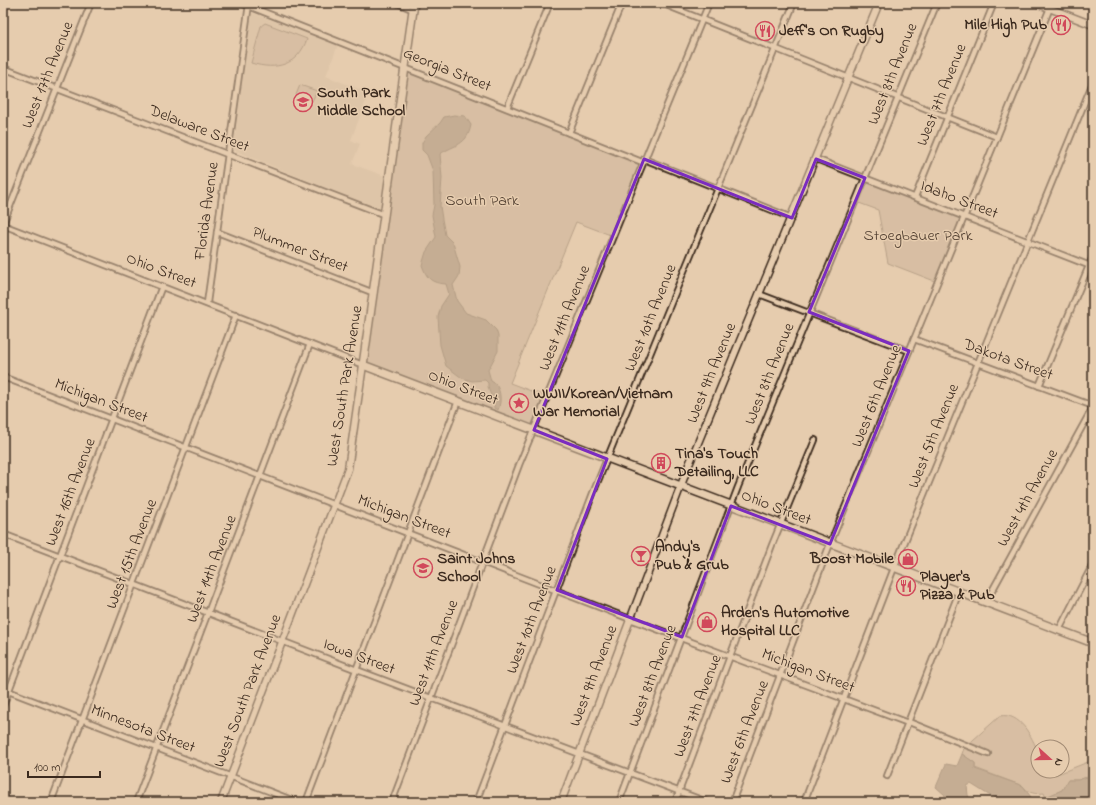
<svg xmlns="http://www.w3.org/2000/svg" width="1096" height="805" viewBox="0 0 1096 805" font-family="'Indie Flower',sans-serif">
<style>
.built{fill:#d6bda0}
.green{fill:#c7ae94;stroke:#816c59}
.water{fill:#9e8872;stroke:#766250}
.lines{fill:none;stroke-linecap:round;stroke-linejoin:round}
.street-casing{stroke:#3b2a1e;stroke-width:8}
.secondary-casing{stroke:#3b2a1e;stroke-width:9}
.primary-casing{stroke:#3b2a1e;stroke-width:10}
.street{stroke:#e6ccae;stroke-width:4.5}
.secondary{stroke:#e6ccae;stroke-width:6}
.primary{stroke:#e6ccae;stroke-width:7}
.marked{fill:none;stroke:#7b2cbf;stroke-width:3;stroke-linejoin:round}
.labels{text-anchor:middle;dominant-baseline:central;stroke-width:3;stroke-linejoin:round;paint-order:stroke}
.poi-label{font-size:16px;font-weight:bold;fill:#3b2a1e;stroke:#e6ccae;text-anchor:start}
.street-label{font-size:16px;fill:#3b2a1e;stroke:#e6ccae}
.park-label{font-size:16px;fill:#503e30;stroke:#e6ccae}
</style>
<rect width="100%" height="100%" fill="#e6ccae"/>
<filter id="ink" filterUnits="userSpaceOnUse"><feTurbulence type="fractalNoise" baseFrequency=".025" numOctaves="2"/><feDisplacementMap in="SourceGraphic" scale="8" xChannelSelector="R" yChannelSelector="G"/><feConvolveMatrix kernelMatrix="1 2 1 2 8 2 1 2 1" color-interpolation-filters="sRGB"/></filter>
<g filter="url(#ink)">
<path class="built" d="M253 13 338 45 326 76 369 93 351 140 360 144 352 164 385 176 381 205 379 208 345 196 233 150 251 15Z"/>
<g class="green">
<path d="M265 23 307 39C298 65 277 71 251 63L261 26Z"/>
<path d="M405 67 642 162 613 236 576 222 510 383 547 397 534 430 363 365Z"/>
<path d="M300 85 317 91 312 101 296 95Z"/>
<path d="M871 180 964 216 937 282 888 263 878 210 859 203 866 186Z"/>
<path d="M1000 716C1020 712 1032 737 1038 752 1039 757 1038 765 1038 771H1053L1055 775 1093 760V775L1078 780H1068L1062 790 1046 798 1044 793C1035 794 1029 794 1023 786L975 768V763L962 754 964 748Z"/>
</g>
<g class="water">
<path d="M454 115 465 116 471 125C467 146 455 144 440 154L442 178 440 206 442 219 445 235 453 243 460 267 459 276 453 285 457 301 466 313 486 320 496 330 498 336V351L488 370 491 381C501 385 502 401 498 410L494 408C495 398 487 392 488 383L485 380 472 381 462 378 446 366 440 345 438 317 441 306 449 294 446 284C431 283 427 279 422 265L426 252 436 237 432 215 434 205 433 171 427 155 422 150V143L426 136 440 123 444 117Z"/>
<path d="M962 754 975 763V769L1023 786 1033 800 1036 801 1062 790 1068 780H1078L1093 775V802H1004L987 794 971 784 967 786 968 795 971 802H944L945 795 936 787 946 764 957 766Z"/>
</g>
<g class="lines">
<g class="street-casing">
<g id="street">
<path d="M241 3 642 162"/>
<path d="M397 3 414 10"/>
<path d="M661 3 997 137"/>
<path d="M3 68 385 215"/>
<path d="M507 108 550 3"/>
<path d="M569 133 622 3"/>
<path d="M644 159 792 218"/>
<path d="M816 159 1093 267"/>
<path d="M915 197 994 3"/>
<path d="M3 224 91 3"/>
<path d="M3 225 363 365"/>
<path d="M217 232 374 293"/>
<path d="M759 294 909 351"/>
<path d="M207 303 249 4"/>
<path d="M914 339 1093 406"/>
<path d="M3 377 630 619 908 723"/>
<path d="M1039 386 1093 256"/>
<path d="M3 534 357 670 707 802"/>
<path d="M986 602 1093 407"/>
<path d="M1059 630 1093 564"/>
<path d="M3 689 297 802"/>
<path d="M3 706 162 286"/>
<path d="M909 722 988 754"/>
<path d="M887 776 959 592"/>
<path d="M51 802 236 315"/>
<path d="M136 802 310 344"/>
<path d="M306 802 458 401"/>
<path d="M392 802 519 465 709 3"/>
<path d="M476 802 593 493 794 3"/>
<path d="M619 802 738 487 937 3"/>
<path d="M675 802 772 545 815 440"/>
<path d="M732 802 830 544 1052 3"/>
<path d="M804 802 894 568 1093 82"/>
</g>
</g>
<g class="secondary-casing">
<g id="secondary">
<path d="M1036 3 1093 25"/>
<path d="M221 802 348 469 363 365"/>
<path d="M561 802 688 467 879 3"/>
</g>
</g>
<g class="primary-casing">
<path id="primary" d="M414 3 363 365 1093 643"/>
</g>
<use href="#street" class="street"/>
<use href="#secondary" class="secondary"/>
<use href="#primary" class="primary"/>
</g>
</g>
<path d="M0 0H1096V805H0ZM644 159 792 218 816 159 865 178 809 312 909 351 830 544 731 506 682 637 557 590 607 459 534 430Z" fill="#e6ccae" fill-opacity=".55" fill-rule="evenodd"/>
<path class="marked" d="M644 159 792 218 816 159 865 178 809 312 909 351 830 544 731 506 682 637 557 590 607 459 534 430Z"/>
<defs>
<g id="restaurant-ring" transform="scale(1)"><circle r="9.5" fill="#e6ccae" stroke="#d1495b" stroke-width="1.5"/><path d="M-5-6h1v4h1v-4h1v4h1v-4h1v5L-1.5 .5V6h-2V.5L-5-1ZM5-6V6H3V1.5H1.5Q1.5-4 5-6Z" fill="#d1495b"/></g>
<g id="school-ring" transform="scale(1)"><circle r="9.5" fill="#e6ccae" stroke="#d1495b" stroke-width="1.5"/><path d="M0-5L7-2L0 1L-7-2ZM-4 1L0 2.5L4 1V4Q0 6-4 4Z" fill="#d1495b"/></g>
<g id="sight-ring" transform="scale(1)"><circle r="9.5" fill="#e6ccae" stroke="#d1495b" stroke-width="1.5"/><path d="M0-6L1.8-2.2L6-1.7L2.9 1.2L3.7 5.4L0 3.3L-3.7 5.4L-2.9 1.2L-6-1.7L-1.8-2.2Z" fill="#d1495b"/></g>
<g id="building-ring" transform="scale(1)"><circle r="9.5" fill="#e6ccae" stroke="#d1495b" stroke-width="1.5"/><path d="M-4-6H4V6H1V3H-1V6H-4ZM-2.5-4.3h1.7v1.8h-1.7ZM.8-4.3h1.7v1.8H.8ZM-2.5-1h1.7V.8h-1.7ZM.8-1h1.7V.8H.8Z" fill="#d1495b"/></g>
<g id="bar-ring" transform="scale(1)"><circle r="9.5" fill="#e6ccae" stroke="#d1495b" stroke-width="1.5"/><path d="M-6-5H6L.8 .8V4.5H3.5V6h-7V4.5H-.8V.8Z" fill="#d1495b"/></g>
<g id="shop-ring" transform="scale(1)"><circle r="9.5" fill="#e6ccae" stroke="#d1495b" stroke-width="1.5"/><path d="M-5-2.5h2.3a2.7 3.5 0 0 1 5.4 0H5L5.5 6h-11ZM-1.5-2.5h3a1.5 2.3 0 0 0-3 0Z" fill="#d1495b"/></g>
</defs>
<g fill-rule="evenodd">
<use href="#restaurant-ring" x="1061" y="25"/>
<use href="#restaurant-ring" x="765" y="31"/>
<use href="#school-ring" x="303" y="102"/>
<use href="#sight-ring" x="519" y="403"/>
<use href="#building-ring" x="661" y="463"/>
<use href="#bar-ring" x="641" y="556"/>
<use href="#shop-ring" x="908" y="559"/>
<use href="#school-ring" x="423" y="568"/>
<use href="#restaurant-ring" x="906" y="586"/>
<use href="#shop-ring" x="707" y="622"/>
</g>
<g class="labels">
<g class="poi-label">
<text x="1047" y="25" text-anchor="end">Mile High Pub</text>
<text x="779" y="31">Jeff's On Rugby</text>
<text x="317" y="93">South Park<tspan x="317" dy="18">Middle School</tspan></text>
<text x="533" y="394">WWII/Korean/Vietnam<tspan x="533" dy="18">War Memorial</tspan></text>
<text x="675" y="454">Tina's Touch<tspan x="675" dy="18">Detailing, LLC</tspan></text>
<text x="655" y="547">Andy's<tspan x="655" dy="18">Pub &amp; Grub</tspan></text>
<text x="437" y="559">Saint Johns<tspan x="437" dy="18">School</tspan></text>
<text x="894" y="559" text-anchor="end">Boost Mobile</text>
<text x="920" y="577">Player's<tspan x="920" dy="18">Pizza &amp; Pub</tspan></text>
<text x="721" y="613">Arden's Automotive<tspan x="721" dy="18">Hospital LLC</tspan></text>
</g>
<g class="street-label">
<text transform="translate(447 70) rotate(22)">Georgia Street</text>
<text transform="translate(893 74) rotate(-68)">West 8th Avenue</text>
<text transform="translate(48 75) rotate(-68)">West 17th Avenue</text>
<text transform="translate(942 95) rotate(-68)">West 7th Avenue</text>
<text transform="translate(199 129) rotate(21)">Delaware Street</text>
<text transform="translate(959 200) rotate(21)">Idaho Street</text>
<text transform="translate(207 211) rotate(-82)">Florida Avenue</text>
<text transform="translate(300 250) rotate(21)">Plummer Street</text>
<text transform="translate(161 271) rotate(21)">Ohio Street</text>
<text transform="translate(565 318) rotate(-68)">West 11th Avenue</text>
<text transform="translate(651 318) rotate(-68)">West 10th Avenue</text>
<text transform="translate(1008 360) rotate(20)">Dakota Street</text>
<text transform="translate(712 373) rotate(-68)">West 9th Avenue</text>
<text transform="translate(770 374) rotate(-68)">West 8th Avenue</text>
<text transform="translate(345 386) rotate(-81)">West South Park Avenue</text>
<text transform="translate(463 388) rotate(21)">Ohio Street</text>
<text transform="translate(877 396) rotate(-68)">West 6th Avenue</text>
<text transform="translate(101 401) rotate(21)">Michigan Street</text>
<text transform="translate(934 436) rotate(-68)">West 5th Avenue</text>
<text transform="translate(71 492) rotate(-69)">West 16th Avenue</text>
<text transform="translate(1028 498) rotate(-61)">West 4th Avenue</text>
<text transform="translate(776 508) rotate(21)">Ohio Street</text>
<text transform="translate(404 517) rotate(21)">Michigan Street</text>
<text transform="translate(132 554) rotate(-69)">West 15th Avenue</text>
<text transform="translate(212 569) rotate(-69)">West 14th Avenue</text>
<text transform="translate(532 620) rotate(-69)">West 10th Avenue</text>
<text transform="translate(434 653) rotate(-69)">West 11th Avenue</text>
<text transform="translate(359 657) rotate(21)">Iowa Street</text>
<text transform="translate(808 671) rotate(21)">Michigan Street</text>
<text transform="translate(594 676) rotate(-69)">West 9th Avenue</text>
<text transform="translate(653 676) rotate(-69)">West 8th Avenue</text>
<text transform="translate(248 691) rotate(-69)">West South Park Avenue</text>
<text transform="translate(698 706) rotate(-69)">West 7th Avenue</text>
<text transform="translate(143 729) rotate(21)">Minnesota Street</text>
<text transform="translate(745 732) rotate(-69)">West 6th Avenue</text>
</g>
<g class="park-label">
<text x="482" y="201">South Park</text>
<text x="918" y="236">Stoegbauer Park</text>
</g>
</g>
<rect width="1096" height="805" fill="none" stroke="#e6ccae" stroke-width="16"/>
<rect x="8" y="8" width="1080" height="789" fill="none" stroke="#3b2a1e" stroke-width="1.5" filter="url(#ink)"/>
<g transform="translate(1050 759) rotate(111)"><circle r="19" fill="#e6ccae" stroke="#a28b74"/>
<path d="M0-3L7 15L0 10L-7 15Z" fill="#d1495b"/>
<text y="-6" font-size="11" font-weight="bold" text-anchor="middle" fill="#3b2a1e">N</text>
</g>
<path d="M28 771v6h72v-6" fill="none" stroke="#3b2a1e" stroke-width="2"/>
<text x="34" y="771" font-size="12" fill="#3b2a1e" stroke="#e6ccae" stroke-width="3" paint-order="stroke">100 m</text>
</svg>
